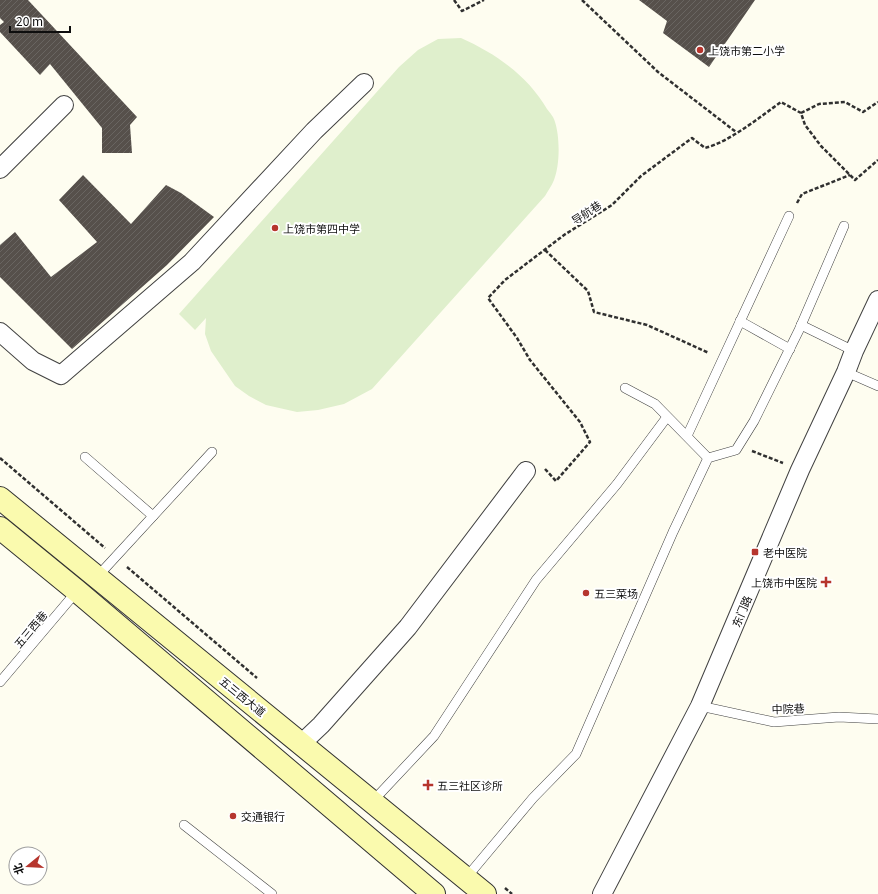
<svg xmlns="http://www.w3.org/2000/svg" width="878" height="894" viewBox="0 0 878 894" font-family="Georgia,'Noto Sans SC',serif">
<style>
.pitch{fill:#dfefcc}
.building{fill:url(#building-hatch)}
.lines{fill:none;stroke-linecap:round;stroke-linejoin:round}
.service-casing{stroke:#414141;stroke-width:10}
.minor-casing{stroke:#414141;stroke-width:20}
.secondary-casing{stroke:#303030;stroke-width:24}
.path{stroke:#303030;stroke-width:2.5;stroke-dasharray:4 2;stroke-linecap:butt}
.service{stroke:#fff;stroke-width:9}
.minor{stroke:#fff;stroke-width:18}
.secondary{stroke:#fafaae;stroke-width:22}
.poi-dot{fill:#b6352d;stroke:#fff;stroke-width:1.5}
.labels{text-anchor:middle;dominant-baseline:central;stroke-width:4;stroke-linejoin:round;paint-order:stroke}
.poi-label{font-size:11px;fill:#0e0e0e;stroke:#fff;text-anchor:start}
.street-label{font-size:11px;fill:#0e0e0e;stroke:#fff}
</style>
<defs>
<pattern id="building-hatch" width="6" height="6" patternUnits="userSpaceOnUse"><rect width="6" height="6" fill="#56504b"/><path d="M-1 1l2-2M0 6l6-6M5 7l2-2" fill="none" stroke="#696561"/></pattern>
</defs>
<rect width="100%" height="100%" fill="#fefdf0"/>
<path class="pitch" d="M461 38C495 53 528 76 547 109 550 113 554 117 555 122 560 137 560 165 554 180 552 185 548 191 545 196L372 389 344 404 318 410 297 412 266 405 249 396 235 386 211 351 205 334 206 318 195 330 179 314 399 67 418 50 438 39Z"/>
<g class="building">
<path d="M0 0H28L137 117 130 125 132 153H102V128L50 64 40 75 0 32V25L4 22 0 18Z"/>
<path d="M639 0H755L709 67 663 33 667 21Z"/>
<path d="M83 175 131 224 166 185 181 193 214 217 167 265 72 349 0 277V245L15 232 51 277 97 242 59 200Z"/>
</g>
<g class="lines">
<g class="service-casing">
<g id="service">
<path d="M740 321 790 349"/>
<path d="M801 325 854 351"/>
<path d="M846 372 878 386"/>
<path d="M625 388 655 404 708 458"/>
<path d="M687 436 789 216"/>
<path d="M85 457 153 516"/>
<path d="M97 577 212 452"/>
<path d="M0 682 77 591"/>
<path d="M700 706 774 722 839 717 878 719"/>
<path d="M372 802 434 736 536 580 617 484 667 417"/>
<path d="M184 825 272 894"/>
<path d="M466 878 533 798 576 754 673 532 708 458 736 450 754 421 799 330 844 226"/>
</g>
</g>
<g class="minor-casing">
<g id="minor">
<path d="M0 169 64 105"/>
<path d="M0 332 33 361 61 375 192 262 314 131 364 83"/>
<path d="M301 744 321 725 408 627 526 471"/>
<path d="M602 894 700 706 800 470 846 372 854 351 878 300"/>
</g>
</g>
<g class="secondary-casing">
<g id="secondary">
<path d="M0 498 485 894"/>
<path d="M0 528 77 591 434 894"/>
</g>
</g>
<g class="path">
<path d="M454 0 462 11 484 0"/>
<path d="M582 0 658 72 736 132"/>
<path d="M801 113 819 104 845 102 863 112 878 102"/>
<path d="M797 203 802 194 850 175"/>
<path d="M545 250 588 291 594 312 647 325 709 353"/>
<path d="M752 451 783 463"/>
<path d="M0 458 105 548"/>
<path d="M545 469 556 481 590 442 580 422 530 360 517 338 488 298 505 280 564 235 612 205 641 176 692 138 705 148C729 142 760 117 781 102L801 113 805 125 821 146 855 180 878 160"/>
<path d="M127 567 257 678"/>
<path d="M505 888 512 894"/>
</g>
<use href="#service" class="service"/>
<use href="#minor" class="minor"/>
<use href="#secondary" class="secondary"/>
</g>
<g class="poi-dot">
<circle cx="700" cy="50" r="4"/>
<circle cx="275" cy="228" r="4"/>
<rect x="751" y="548" width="8" height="8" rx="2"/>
<path d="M824 576h4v4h4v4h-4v4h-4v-4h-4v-4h4z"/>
<circle cx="586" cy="593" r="4"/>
<path d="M426 779h4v4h4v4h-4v4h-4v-4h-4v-4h4z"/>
<circle cx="233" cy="816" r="4"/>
</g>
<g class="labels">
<g class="poi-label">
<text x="708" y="50">上饶市第二小学</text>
<text x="283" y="228">上饶市第四中学</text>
<text x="763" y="552">老中医院</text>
<text x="817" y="582" text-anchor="end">上饶市中医院</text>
<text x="594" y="593">五三菜场</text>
<text x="437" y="785">五三社区诊所</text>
<text x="241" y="816">交通银行</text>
</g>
<g class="street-label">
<text transform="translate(586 212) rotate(-33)">导航巷</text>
<text transform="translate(741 611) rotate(-67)">东门路</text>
<text transform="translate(30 629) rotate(-50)">五三西巷</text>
<text transform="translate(243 696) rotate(39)">五三西大道</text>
<text transform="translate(788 708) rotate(-2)">中院巷</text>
</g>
</g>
<g transform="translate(28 866) rotate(252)"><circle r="19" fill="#ffffff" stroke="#9f9f9f"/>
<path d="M0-3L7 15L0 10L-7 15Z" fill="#b6352d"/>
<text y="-6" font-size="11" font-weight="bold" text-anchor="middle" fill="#0e0e0e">北</text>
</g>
<path d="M10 26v6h60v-6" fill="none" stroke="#0e0e0e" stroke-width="2"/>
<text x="16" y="26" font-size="12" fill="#0e0e0e" stroke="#ffffff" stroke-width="3" paint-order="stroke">20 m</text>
</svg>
